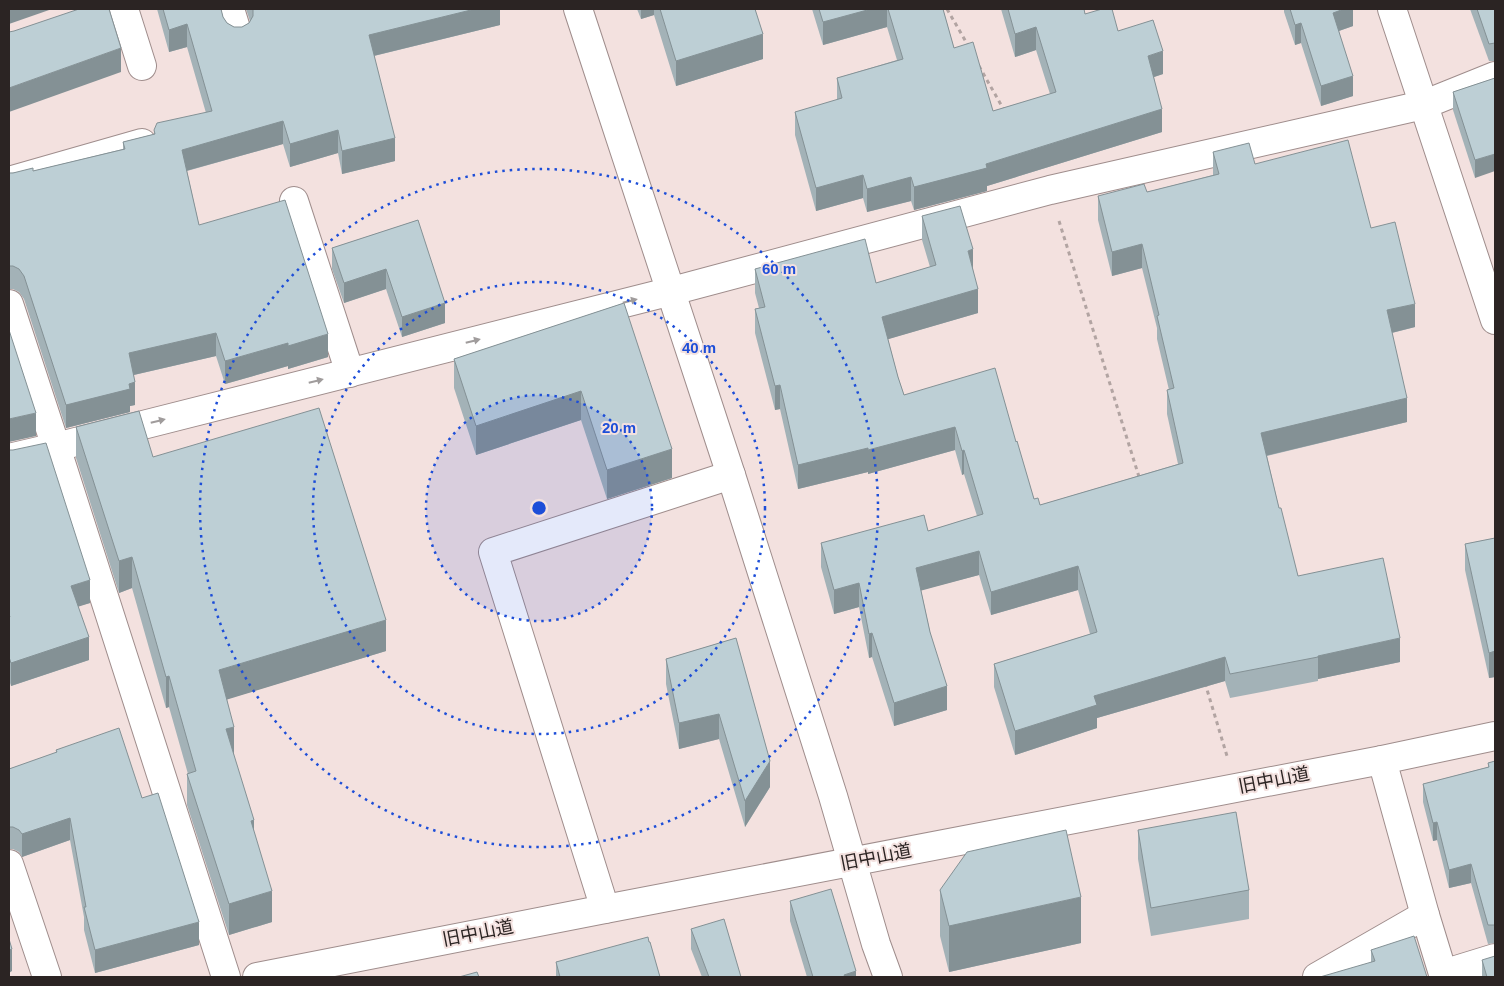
<svg xmlns="http://www.w3.org/2000/svg" width="1504" height="986" viewBox="0 0 1504 986" font-family="Helvetica,'Noto Sans JP',sans-serif">
<style>
.lines{fill:none;stroke-linecap:round;stroke-linejoin:round}
.minor-casing{stroke:#9f8d8c;stroke-width:30}
.major-casing{stroke:#9f8d8c;stroke-width:30}
.path{stroke:#b2a4a2;stroke-width:3;stroke-dasharray:4 4;stroke-linecap:butt}
.minor{stroke:#fff;stroke-width:28}
.major{stroke:#fff;stroke-width:28}
.wall{fill:#a3b2b7}
.shaded-wall{fill:#849195}
.building{fill:#bdcfd5;stroke:#849195}
.oneway{fill:#a09c9c}
.ring{fill:none;stroke:#1d4ed8;stroke-width:2.5;stroke-dasharray:2.5 5}
.labels{text-anchor:middle;dominant-baseline:central;stroke-width:4;stroke-linejoin:round;paint-order:stroke}
.street-label{font-size:18px;fill:#2b2423;stroke:#f3e1df}
.centre{fill:#1d4ed8;stroke:#f3e1df;stroke-width:2.5}
.ring-label{font-size:15px;text-anchor:middle;font-weight:bold;fill:#1d4ed8;stroke:#f3e1df;stroke-width:4;stroke-linejoin:round;paint-order:stroke}
</style>
<rect width="100%" height="100%" fill="#f3e1df"/>
<g class="lines">
<g class="minor-casing">
<g id="minor">
<path d="M124 9 142 66"/>
<path d="M230 9 238 35"/>
<path d="M578 9 731 475 833 796 876 944 888 977"/>
<path d="M1392 9 1495 320"/>
<path d="M9 181 142 143"/>
<path d="M294 201 350 373"/>
<path d="M9 304 56 447 226 977"/>
<path d="M9 458 56 447 672 291 1050 190 1423 105 1495 76"/>
<path d="M1382 760 1425 915 1444 977"/>
<path d="M9 864 47 977"/>
<path d="M605 909 493 552 731 475"/>
<path d="M1443 974 1495 958"/>
<path d="M1317 977 1425 915"/>
</g>
</g>
<g class="major-casing">
<path id="major" d="M257 977 605 909 1382 760 1495 736"/>
</g>
<g class="path">
<path d="M947 9 969 47"/>
<path d="M979 66 1004 110"/>
<path d="M1059 221 1140 480"/>
<path d="M1205 683 1227 756"/>
</g>
<use href="#minor" class="minor"/>
<use href="#major" class="major"/>
</g>
<g class="wall">
<path d="M157 9H221L223 17 227 23 234 27H242L249 23 250 21 246 9H500V25L374 56 395 161 342 174 338 153 290 167 283 144 187 171 199 225 328 357 288 369V366L225 384 216 356 134 375 135 405 130 406V412L66 428 24 299 19 292 13 289H9V173L33 171 123 149V142L154 134V130L206 113 187 47 169 52Z"/>
<path d="M637 9H755L763 59 676 86 654 15 641 19Z"/>
<path d="M812 9H943L954 48 993 111 1050 94 1036 50 1015 57 1001 9H1084L1085 14 1118 31 1163 74 1154 77 1162 132 987 186V191L914 210 911 201 867 212 863 198 816 211 795 135V112L837 100V78L897 60 887 27 823 45Z"/>
<path d="M1284 9H1353V26L1339 31 1353 96 1321 106 1301 43 1295 45 1284 12Z"/>
<path d="M1470 9H1495V61H1489Z"/>
<path d="M1495 78 1475 178 1453 110V92Z"/>
<path d="M1213 152 1255 164 1371 228 1415 327 1392 333 1407 422 1267 456 1279 508 1298 576 1400 662 1318 679V681L1230 698 1225 681 1097 718V728L1015 755 994 687V664L1090 634 1078 590 991 615 979 575 921 590 947 710 894 726 872 657 869 658 859 607 834 614 821 567V543L928 531 977 516 964 474 962 475 955 450 868 474V472L798 489 780 409 775 410 755 333V309L759 308 755 293V269L876 283 930 267 922 240V216L973 269 978 313 888 339 898 377 904 395 1016 442 1034 499 1040 505 1178 464 1167 414V390H1169L1157 339V328L1142 268 1112 276 1098 220V196L1147 192 1213 175Z"/>
<path d="M418 220 445 323 402 337 386 289 344 303 332 269V248Z"/>
<path d="M624 303 672 478 607 499 581 420 476 455 454 388V359Z"/>
<path d="M76 427 153 457 386 651 227 699 234 756 254 832 272 922 229 935 187 805V774H188L169 707 166 708 132 588 119 593 76 458Z"/>
<path d="M9 450 90 603 78 606 89 660 11 686 9 680Z"/>
<path d="M1495 538V677L1489 678 1465 570V544Z"/>
<path d="M736 638 770 787 745 827 719 739 679 749 666 684V659Z"/>
<path d="M56 750 142 798 199 945 95 973 84 930V917L70 840 22 857 19 852 13 849H9V769L56 753Z"/>
<path d="M1495 761V943L1488 944 1471 883 1449 888 1437 840 1433 841 1423 802V784L1488 767V763Z"/>
<path d="M1138 830 1249 890V919L1151 936 1138 859Z"/>
<path d="M940 890 1081 943 949 972 940 936Z"/>
<path d="M790 901 856 977H807L790 921Z"/>
<path d="M691 929 741 977H702L691 949Z"/>
<path d="M649 942 660 977H556V962Z"/>
<path d="M1371 950 1427 977 1371 962Z"/>
<path d="M1482 960 1495 977H1482Z"/>
</g>
<g class="shaded-wall">
<path d="M9 9H52L9 24Z"/>
<path d="M475 9H500V25L369 57V35Z"/>
<path d="M641 9H654V15L641 19Z"/>
<path d="M871 9H887V27L823 45V22Z"/>
<path d="M1344 9H1353V26L1333 33V13Z"/>
<path d="M1301 23V43L1295 45V25Z"/>
<path d="M187 24V47L169 52V30Z"/>
<path d="M1036 27V50L1015 57V34Z"/>
<path d="M763 34V59L676 86V61Z"/>
<path d="M121 48V72L9 112V88Z"/>
<path d="M1163 51V74L1148 79V56Z"/>
<path d="M1353 76V96L1321 106V86Z"/>
<path d="M1162 109V132L987 186V191L914 210V187L986 164Z"/>
<path d="M283 121V144L182 172V150Z"/>
<path d="M338 130V153L290 167V144Z"/>
<path d="M395 138V161L342 174V151Z"/>
<path d="M1495 154V171L1475 178V160Z"/>
<path d="M863 175V198L816 211V188Z"/>
<path d="M911 177V201L867 212V189Z"/>
<path d="M1142 244V268L1112 276V252Z"/>
<path d="M973 249V273L968 251Z"/>
<path d="M386 269V289L344 303V283Z"/>
<path d="M978 289V313L882 341V317Z"/>
<path d="M445 303V323L402 337V317Z"/>
<path d="M1415 304V327L1387 334V310Z"/>
<path d="M216 333V356L129 376V353Z"/>
<path d="M328 334V357L288 369V346Z"/>
<path d="M288 343V366L225 384V361Z"/>
<path d="M135 382V405L130 406V412L66 428V405Z"/>
<path d="M780 385V409L775 410V386Z"/>
<path d="M581 391V420L476 455V426Z"/>
<path d="M1407 398V422L1261 457V433Z"/>
<path d="M36 413V436L9 442V419Z"/>
<path d="M955 427V450L868 474V450Z"/>
<path d="M868 448V472L798 489V465Z"/>
<path d="M672 449V478L607 499V470Z"/>
<path d="M964 450V474L962 475V451Z"/>
<path d="M979 551V575L916 592V568Z"/>
<path d="M132 557V588L119 593V561Z"/>
<path d="M1078 566V590L991 615V592Z"/>
<path d="M90 580V603L71 609V586Z"/>
<path d="M859 583V607L834 614V590Z"/>
<path d="M386 620V651L219 702V670Z"/>
<path d="M872 633V657L869 658V634Z"/>
<path d="M89 637V660L11 686V663Z"/>
<path d="M1400 638V662L1318 679V656Z"/>
<path d="M1495 651V677L1489 678V653Z"/>
<path d="M1225 657V681L1097 718V728L1015 755V731L1094 696Z"/>
<path d="M169 676V707L166 708V677Z"/>
<path d="M947 686V710L894 726V703Z"/>
<path d="M719 714V739L679 749V723Z"/>
<path d="M234 727V758L226 729Z"/>
<path d="M770 761V787L745 827V801Z"/>
<path d="M70 818V840L22 857V834Z"/>
<path d="M254 820V851L251 821Z"/>
<path d="M1437 822V840L1433 841V823Z"/>
<path d="M1471 864V883L1449 888V870Z"/>
<path d="M272 891V922L229 935V904Z"/>
<path d="M1081 897V943L949 972V926Z"/>
<path d="M199 922V945L95 973V950Z"/>
<path d="M12 949V971L9 973V950Z"/>
<path d="M856 971V977H844V975Z"/>
</g>
<g class="building">
<path d="M79 9H109L121 48 9 88V32L14 31Z"/>
<path d="M163 9H221L223 17 227 23 234 27H242L249 23 253 16V9H475L369 35 395 138 342 151 338 130 290 144 283 121 182 150 199 225 285 200 328 334 288 346V343L225 361 216 333 129 353 135 382 129 384 130 389 66 405 24 276 19 269 13 266H9V173H13L33 168V171L125 149 123 142 155 134 154 130 157 123 212 111 187 24 169 30Z"/>
<path d="M660 9H755L763 34 676 61Z"/>
<path d="M819 9H871L823 22Z"/>
<path d="M888 9H943L954 48 973 42 993 111 1056 92 1036 27 1015 34 1008 9H1084L1085 14 1102 9H1112L1118 31 1153 20 1163 51 1148 56 1162 109 986 164 987 168 914 187 911 177 867 189 863 175 816 188 795 112 842 98 837 78 903 59Z"/>
<path d="M1290 9H1344L1333 13 1353 76 1321 86 1301 23 1295 25Z"/>
<path d="M1477 9H1495V43L1489 44Z"/>
<path d="M1495 78V154L1475 160 1453 92Z"/>
<path d="M1348 140 1371 228 1395 222 1415 304 1387 310 1407 398 1261 433 1279 508H1281L1298 576 1383 558 1400 638 1318 656V657L1230 674 1225 657 1094 696 1097 705 1015 731 994 664 1097 632 1078 566 991 592 979 551 916 568 930 632 947 686 894 703 872 633 869 634 859 583 834 590 821 543 924 515 928 531 983 514 964 450 962 451 955 427 868 450V448L798 465 780 385 775 386 755 309 765 307 755 269 865 239 876 283 936 265 922 216 960 206 973 249 968 251 978 289 882 317 898 377 904 395 995 368 1016 442 1017 441 1034 499 1038 498 1040 505 1183 463 1167 390 1174 388 1157 316 1159 315 1142 244 1112 252 1098 196 1144 184 1147 192 1219 174 1213 152 1249 143 1255 164Z"/>
<path d="M418 220 445 303 402 317 386 269 344 283 332 248Z"/>
<path d="M624 303 672 449 607 470 581 391 476 426 454 359Z"/>
<path d="M9 330 36 413 9 419Z"/>
<path d="M319 408 386 620 219 670 234 727 226 729 254 820 251 821 272 891 229 904 187 774 196 771 169 676 166 677 132 557 119 561 76 427 139 411 153 457Z"/>
<path d="M46 443 90 580 71 586 89 637 11 663 9 657V618L10 617 9 614V450H13Z"/>
<path d="M1495 538V651L1489 653 1465 544Z"/>
<path d="M736 638 770 761 745 801 719 714 679 723 666 659Z"/>
<path d="M119 728 142 798 158 793 199 922 95 950 84 907H86L70 818 22 834 19 830 13 827H9V769L57 752 56 750Z"/>
<path d="M1495 761V925H1488L1471 864 1449 870 1437 822 1433 823 1423 784 1489 767 1488 763Z"/>
<path d="M1236 812 1249 890 1151 908 1138 830Z"/>
<path d="M1066 830 1081 897 949 926 940 890 967 852Z"/>
<path d="M831 889 856 971 844 975 845 977H813L790 901Z"/>
<path d="M724 919 741 977H709L691 929Z"/>
<path d="M1414 936 1427 977H1320L1375 961 1371 950Z"/>
<path d="M648 937 649 942H650L660 977H560L556 962Z"/>
<path d="M9 939 12 949 9 950Z"/>
<path d="M1495 956V977H1487L1482 960Z"/>
<path d="M477 972 479 977H459Z"/>
</g>
<defs><path id="oneway-solid" d="M-6-.8H1V-3.2L6.5 0L1 3.2V.8H-6Z" transform="scale(1.25)"/></defs>
<g class="oneway">
<use href="#oneway-solid" transform="translate(630 301) rotate(-14)"/>
<use href="#oneway-solid" transform="translate(473 341) rotate(-14)"/>
<use href="#oneway-solid" transform="translate(316 381) rotate(-14)"/>
<use href="#oneway-solid" transform="translate(158 421) rotate(-14)"/>
</g>
<circle cx="539" cy="508" r="113" fill="#1d4ed8" fill-opacity=".12"/>
<g class="ring">
<circle cx="539" cy="508" r="113"/>
<circle cx="539" cy="508" r="226"/>
<circle cx="539" cy="508" r="339"/>
</g>
<g class="labels">
<g class="street-label">
<text transform="translate(1274 780) rotate(-11)">旧中山道</text>
<text transform="translate(876 857) rotate(-11)">旧中山道</text>
<text transform="translate(478 933) rotate(-11)">旧中山道</text>
</g>
</g>
<circle cx="539" cy="508" r="8" class="centre"/>
<g class="ring-label">
<text x="779" y="274">60 m</text>
<text x="699" y="353">40 m</text>
<text x="619" y="433">20 m</text>
</g>
<rect width="1504" height="986" fill="none" stroke="#2b2423" stroke-width="20"/>
</svg>
